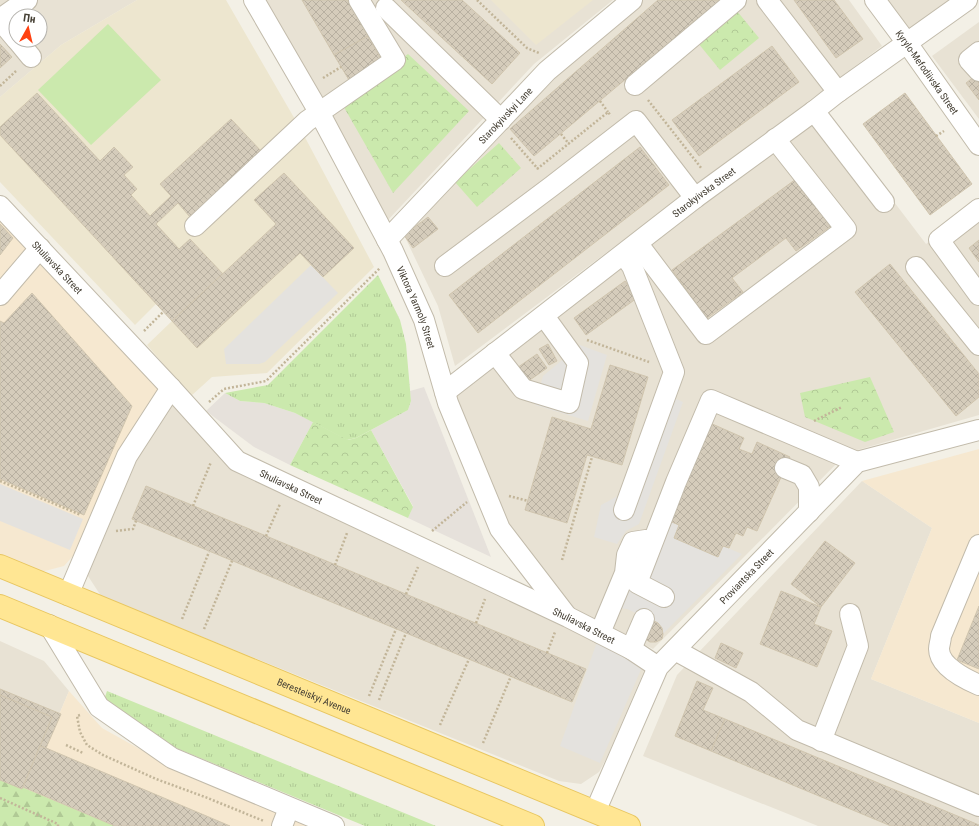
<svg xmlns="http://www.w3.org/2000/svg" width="979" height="826" viewBox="0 0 979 826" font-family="'Roboto Condensed',sans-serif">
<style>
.residential{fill:#e8e2d4;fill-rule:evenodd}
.commercial{fill:#f6e8d0}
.industrial{fill:#e6e1db}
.education{fill:#ede6cf}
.grass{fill:url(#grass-tufts)}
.forest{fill:url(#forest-firs)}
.park{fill:url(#park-crowns)}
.pitch{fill:#cbe9ad}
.parking{fill:#e4e2de}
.building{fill:url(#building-cross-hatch);stroke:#d0c5ae}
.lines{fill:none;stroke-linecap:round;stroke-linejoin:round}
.minor-casing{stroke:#c2bbab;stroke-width:22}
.major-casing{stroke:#e8c660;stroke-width:24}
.path{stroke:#c2b599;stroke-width:2.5;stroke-dasharray:2 2;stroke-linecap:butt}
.minor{stroke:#fff;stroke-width:20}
.major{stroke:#ffe693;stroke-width:22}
.labels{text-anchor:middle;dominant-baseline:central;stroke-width:4;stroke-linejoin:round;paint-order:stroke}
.street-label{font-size:10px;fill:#464035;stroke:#fff}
</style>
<defs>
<pattern id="grass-tufts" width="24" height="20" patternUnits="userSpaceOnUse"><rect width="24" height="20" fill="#cbe9ad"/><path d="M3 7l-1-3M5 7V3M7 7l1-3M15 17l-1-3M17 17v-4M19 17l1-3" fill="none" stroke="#b0c995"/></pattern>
<pattern id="forest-firs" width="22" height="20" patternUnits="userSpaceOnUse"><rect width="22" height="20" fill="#cbe9ad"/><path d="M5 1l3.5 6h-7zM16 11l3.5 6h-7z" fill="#b0c995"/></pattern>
<pattern id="park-crowns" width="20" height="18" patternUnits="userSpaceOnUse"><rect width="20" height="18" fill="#cbe9ad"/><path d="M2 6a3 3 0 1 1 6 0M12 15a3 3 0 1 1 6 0" fill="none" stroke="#b0c995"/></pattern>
<pattern id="building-cross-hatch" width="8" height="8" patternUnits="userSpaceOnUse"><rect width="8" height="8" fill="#d5ccbb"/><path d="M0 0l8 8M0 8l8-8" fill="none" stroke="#b8b0a1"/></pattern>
</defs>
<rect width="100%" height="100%" fill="#f3f0e6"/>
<g class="residential">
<path d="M0 0H137L61 45 0 97ZM16 16H40V40H16Z"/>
<path d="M262 0H613L534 64 388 220Z"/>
<path d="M639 0H849L882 46 455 366 438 306 402 231 546 76Z"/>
<path d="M881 0H955L906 35Z"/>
<path d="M979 22V119L932 56Z"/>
<path d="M825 111 926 244 979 203V415L847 453 653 649 573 608 508 524 452 395Z"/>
<path d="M172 395 235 464 647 664 607 757 599 772 581 784 559 781 101 596 88 576 89 555 130 457Z"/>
<path d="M862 481 932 528 871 679 979 723V826H818L643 756 677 675Z"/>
<path d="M0 641 44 661 69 691 23 800 0 826Z"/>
</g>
<g class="commercial">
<path d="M0 210 163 385 141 414 79 549 64 566 41 572 0 555Z"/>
<path d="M979 449V723L871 679 932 528 862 481Z"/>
<path d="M69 691 102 728 172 767 317 826H84L23 800Z"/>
</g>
<g class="industrial">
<path d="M424 387 491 557 408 518 413 506 371 430 408 410 411 401 410 391Z"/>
<path d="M225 393 240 401 264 403 295 413 313 422 290 465 254 447 206 411Z"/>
</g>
<g class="education">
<path d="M137 0H226L300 128 374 267 267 373 212 377 191 396 147 345 172 321 156 304 135 325 0 182V97L61 45Z"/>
<path d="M491 0H593L536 45Z"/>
</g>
<g class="grass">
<path d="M378 275 400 320 406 344 411 401 408 410 356 438 347 440 295 413 264 403 240 401 225 393 268 385Z"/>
<path d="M107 691 436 826H365L176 748 103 703Z"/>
</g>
<path class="forest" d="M0 778 115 826H0Z"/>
<g class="park">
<path d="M737 11 759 38 720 70 698 43Z"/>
<path d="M408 54 469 111 393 193 341 102Z"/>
<path d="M499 143 521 168 477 207 455 182Z"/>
<path d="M870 377 894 432 865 442 805 417 800 393Z"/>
<path d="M313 422 348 440 356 438 371 430 413 507 408 518 290 465Z"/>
</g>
<path class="pitch" d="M108 24 161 80 91 145 38 90Z"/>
<g class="parking">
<path d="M311 265 338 293 265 362 259 364H226L224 349Z"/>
<path d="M580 345 607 355 588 421 535 405 543 376Z"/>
<path d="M667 395 683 402 639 524 626 531 617 544 594 537 601 505 633 488Z"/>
<path d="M0 484 83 519 70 550 0 521Z"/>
<path d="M657 516 679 525 674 538 718 557 723 546 742 554 663 634 662 628 658 623 627 609 616 608Z"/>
<path d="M598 639 643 665 600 763 560 746Z"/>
</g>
<g class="building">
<path d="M302 0H347L368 36 334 55Z"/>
<path d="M401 0H462L520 53 492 84Z"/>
<path d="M658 0H720L534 156 510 129Z"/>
<path d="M794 0H834L863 39 836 58Z"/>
<path d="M368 36 382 61 349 80 334 55Z"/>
<path d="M0 44 12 57 0 68Z"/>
<path d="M772 46 799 82 699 156 672 120Z"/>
<path d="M979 73V100L966 83Z"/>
<path d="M37 93 100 161 114 147 133 167 124 175 137 189 131 195 150 216 171 196 160 184 231 119 261 151 190 217 178 203 156 224 179 249 190 239 223 274 172 321 0 135V127Z"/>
<path d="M905 93 972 184 930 215 863 124Z"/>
<path d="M640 147 669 185 478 333 449 295Z"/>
<path d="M284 173 354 248 323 277 300 253 197 348 172 321 276 224 254 200Z"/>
<path d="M796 179 831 226 796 251 786 238 732 278 743 292 707 318 672 270Z"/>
<path d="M428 217 438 229 413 248 404 235Z"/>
<path d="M0 224 13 238 0 255Z"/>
<path d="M979 240V262L969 248Z"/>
<path d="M890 264 979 374V397L956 416 855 292Z"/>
<path d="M625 281 637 298 586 335 574 318Z"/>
<path d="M32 293 132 406 84 515 0 479V321L4 323Z"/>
<path d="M548 344 557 361 549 365 539 349Z"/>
<path d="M537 354 547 368 524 384 514 370Z"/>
<path d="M610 365 648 377 622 465 587 455 567 523 525 510 552 417 591 429Z"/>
<path d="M710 423 744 438 739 449 752 454 757 442 790 457 757 531 747 527 743 536 736 533 729 548 723 546 718 557 674 538 679 525 667 520Z"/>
<path d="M146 486 586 669 572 702 132 519Z"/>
<path d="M825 541 855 563 821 607 791 584Z"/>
<path d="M781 591 821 607 814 624 832 631 817 667 760 644Z"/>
<path d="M979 606V669L957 660Z"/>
<path d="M652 620 658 623 662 628 663 634 662 639 656 642H650L645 639Z"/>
<path d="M721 643 743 653 736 668 715 658Z"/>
<path d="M697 681 713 688 703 710 725 719 711 751 675 736Z"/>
<path d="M0 689 61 714 46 748 40 746 52 717 0 695Z"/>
<path d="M0 695 52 717 22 789 0 780Z"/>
<path d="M725 719 979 825V826H891L711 751Z"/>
<path d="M40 746 46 748 230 826H115L23 787Z"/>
</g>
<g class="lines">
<g class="minor-casing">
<g id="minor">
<path id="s1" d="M254 0 319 112 393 251 424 320 448 403 500 529 566 615"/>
<path d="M767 0 838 92"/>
<path id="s2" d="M875 0 907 43 979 145"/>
<path d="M386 8 501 120"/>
<path d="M0 19 27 0"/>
<path d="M0 20 16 39"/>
<path d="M17 40 31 57"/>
<path d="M979 52 969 60 979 71"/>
<path d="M635 85 736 0"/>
<path d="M814 111 884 202"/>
<path id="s3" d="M0 206 171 388 237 461 568 617 631 649 658 667"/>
<path d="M979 209 939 240 979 295"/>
<path d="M195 226 307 121 395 60 359 0"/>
<path id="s4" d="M387 240 547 71 632 0"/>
<path d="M638 244 706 334 846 229 775 139"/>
<path d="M624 255 632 266 674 372 624 510"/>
<path d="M445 266 552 186 636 121 695 198"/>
<path d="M916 267 979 345"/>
<path d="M0 295 40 248"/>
<path d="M495 353 523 389 569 403 578 363 544 316"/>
<path id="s5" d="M445 392 695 198 814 111 838 92 967 0"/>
<path d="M785 468 802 475 809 487V512"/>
<path d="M979 545 941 636C941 640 939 645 939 649 939 666 965 679 979 685"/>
<path d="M68 595 127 456 171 388"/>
<path d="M664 597 637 583 676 482 711 400 857 462"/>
<path d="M49 625 99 707 172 758 334 826"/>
<path d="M600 633 625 573 627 555 633 542 646 540"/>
<path d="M631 649 644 619"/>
<path d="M675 650 751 692 797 730 979 806"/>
<path d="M821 741 858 646 850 614"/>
<path id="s6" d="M595 812 658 667 857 462 979 430"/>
<path d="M282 826 289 808"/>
</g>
</g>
<g class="major-casing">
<g id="major">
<path id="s7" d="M0 566 629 826"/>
<path d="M0 606 533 826"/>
</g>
</g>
<g class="path">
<path d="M477 0 527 48 539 53"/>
<path d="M323 78 341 67"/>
<path d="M0 86 16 71"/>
<path d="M648 100 702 169"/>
<path d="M600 101 608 112"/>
<path d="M561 134 569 144"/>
<path d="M936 136 944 131"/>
<path d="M511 138 538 169"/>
<path d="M537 169 608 112 611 116"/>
<path d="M144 331 163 312"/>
<path d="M587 340 649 362"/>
<path d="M209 402 224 389 266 381 380 268"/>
<path d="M814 421 842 407"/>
<path d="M0 481 81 515"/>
<path d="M509 496 528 501"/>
<path d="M193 506 211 462"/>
<path d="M116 531 133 529 136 521"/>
<path d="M432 531 467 502"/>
<path d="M266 536 280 504"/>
<path d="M562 560 592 457"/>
<path d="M335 565 347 533"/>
<path d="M406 594 418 567"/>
<path d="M182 619 209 552"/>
<path d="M476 623 485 599"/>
<path d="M204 629 232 561"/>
<path d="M547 653 555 632"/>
<path d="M369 696 396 629"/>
<path d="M379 700 406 633"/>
<path d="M80 715 77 716 80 732 87 745 103 755 156 779 205 797 264 821"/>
<path d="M440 725 469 659"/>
<path d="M483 743 511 676"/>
<path d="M66 745 83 753"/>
<path d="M0 798 58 824V826"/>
</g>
<use href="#minor" class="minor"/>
<use href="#major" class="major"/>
</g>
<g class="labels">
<g class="street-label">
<text stroke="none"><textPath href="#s2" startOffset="89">Kyrylo-Mefodiivska Street</textPath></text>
<text stroke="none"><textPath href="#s4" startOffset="172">Starokyivskyi Lane</textPath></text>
<text stroke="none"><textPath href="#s5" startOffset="327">Starokyivska Street</textPath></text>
<text stroke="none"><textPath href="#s3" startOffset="84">Shuliavska Street</textPath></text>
<text stroke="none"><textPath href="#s1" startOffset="348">Viktora Yarmoly Street</textPath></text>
<text stroke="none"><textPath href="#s3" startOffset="408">Shuliavska Street</textPath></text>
<text stroke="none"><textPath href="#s6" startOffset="285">Proviantska Street</textPath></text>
<text stroke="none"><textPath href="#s3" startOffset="732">Shuliavska Street</textPath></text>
<text stroke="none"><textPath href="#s7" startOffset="340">Beresteiskyi Avenue</textPath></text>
</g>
</g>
<g transform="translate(28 28) rotate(8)"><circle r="19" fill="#ffffff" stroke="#b5b3ae"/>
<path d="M0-3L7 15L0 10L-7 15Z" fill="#ff4111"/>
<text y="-6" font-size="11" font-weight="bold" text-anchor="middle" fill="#464035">Пн</text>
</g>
</svg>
